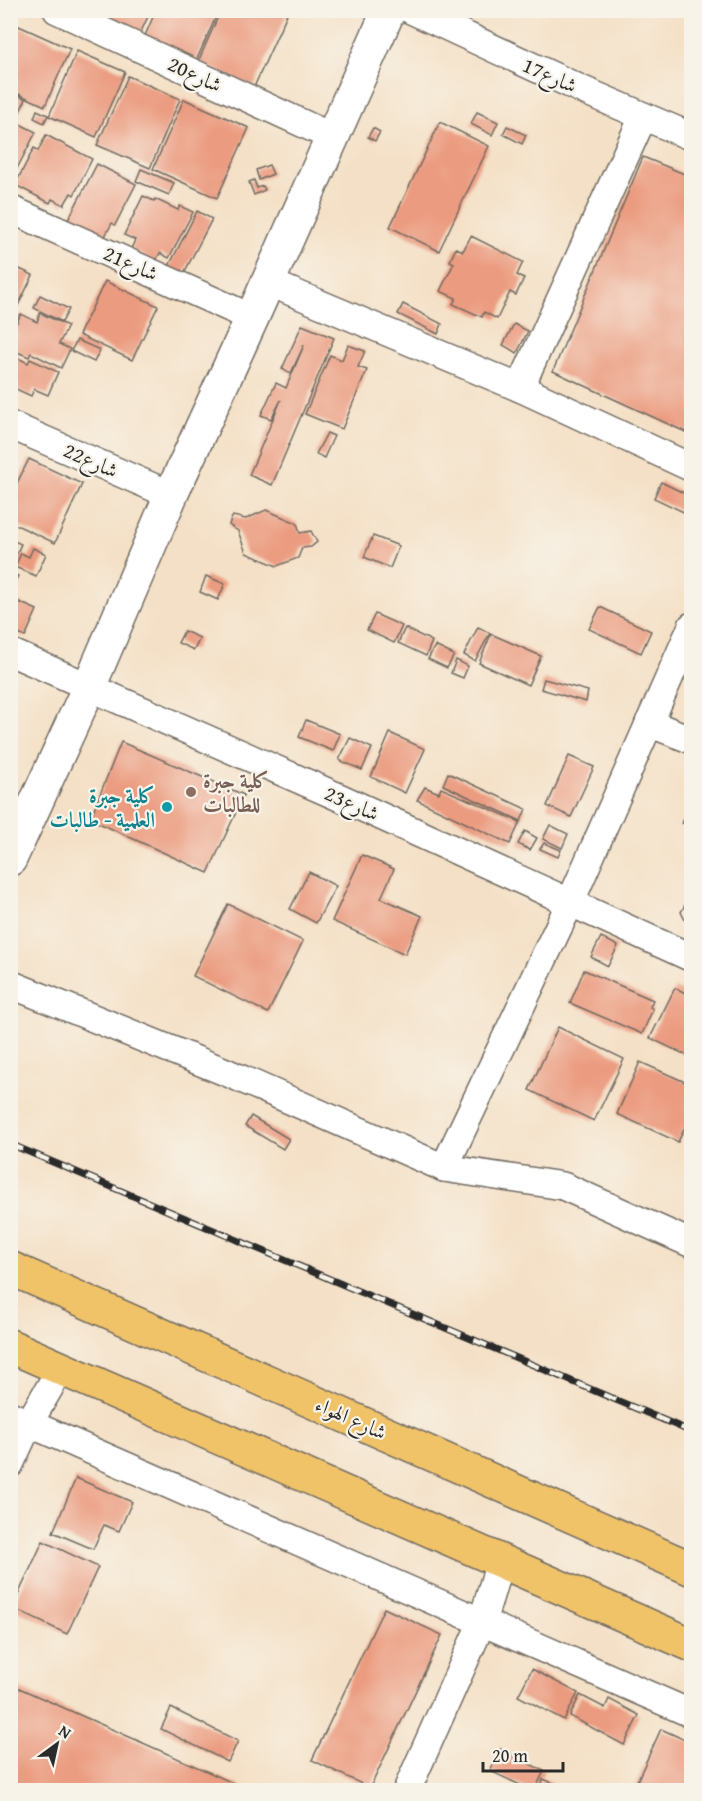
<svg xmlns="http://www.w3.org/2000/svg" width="702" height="1801" viewBox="0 0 702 1801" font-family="'Gentium Book Plus',Amiri,serif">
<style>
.building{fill:#eb9b80}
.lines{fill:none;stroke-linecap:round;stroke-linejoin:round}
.minor-casing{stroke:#716a61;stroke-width:30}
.tertiary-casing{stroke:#716a61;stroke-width:36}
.trunk-casing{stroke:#716a61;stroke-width:36}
.minor{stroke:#fff;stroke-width:27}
.tertiary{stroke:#fff;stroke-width:33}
.trunk{stroke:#f1c369;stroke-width:33}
.rail-casing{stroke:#2b2b2b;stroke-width:7}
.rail{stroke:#f7f3e8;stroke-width:4.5;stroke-dasharray:14;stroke-linecap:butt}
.education-dot{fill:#8d6e63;stroke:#f7f3e8;stroke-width:2}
.culture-dot{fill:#0f9aa8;stroke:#f7f3e8;stroke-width:2}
.labels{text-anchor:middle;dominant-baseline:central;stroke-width:4.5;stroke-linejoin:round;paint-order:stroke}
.street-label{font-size:21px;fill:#2b2b2b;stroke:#f7f3e8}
.education-label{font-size:21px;font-weight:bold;fill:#785e54;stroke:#f7f3e8;text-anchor:start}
.culture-label{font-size:21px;font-weight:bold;fill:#0d838f;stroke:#f7f3e8;text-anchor:end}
</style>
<rect width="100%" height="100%" fill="#f7f3e8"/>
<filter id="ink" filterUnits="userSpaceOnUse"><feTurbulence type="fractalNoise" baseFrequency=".0167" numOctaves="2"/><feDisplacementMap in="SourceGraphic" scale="12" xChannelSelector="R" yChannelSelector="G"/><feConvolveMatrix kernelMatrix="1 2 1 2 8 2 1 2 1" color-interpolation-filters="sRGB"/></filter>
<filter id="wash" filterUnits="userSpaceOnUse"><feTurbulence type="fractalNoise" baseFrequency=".008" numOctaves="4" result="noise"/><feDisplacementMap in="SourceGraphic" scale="24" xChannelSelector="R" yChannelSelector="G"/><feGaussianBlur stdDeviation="1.35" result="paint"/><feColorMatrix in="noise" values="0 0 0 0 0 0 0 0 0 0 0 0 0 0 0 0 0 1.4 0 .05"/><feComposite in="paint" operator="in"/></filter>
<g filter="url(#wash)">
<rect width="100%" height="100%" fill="#f4e0c6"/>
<g id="blocks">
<g class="building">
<path d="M88 10H151L139 36Z"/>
<path d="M156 10H219L196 61 144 38Z"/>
<path d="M221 10H279L287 14 254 87 198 62Z"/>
<path d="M10 22 70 49 45 106 10 90Z"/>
<path d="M77 51 125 72 96 137 49 116Z"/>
<path d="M128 76 180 99 150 168 97 145Z"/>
<path d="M10 92 26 99 18 115 10 111Z"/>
<path d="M184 99 249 128 217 198 153 169Z"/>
<path d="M37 110 48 115 44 123 34 118Z"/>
<path d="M477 112 498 122 492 135 471 124Z"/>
<path d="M10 119 36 132 10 182Z"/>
<path d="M440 122 489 146 439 251 390 227Z"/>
<path d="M507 126 526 135 522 144 503 134Z"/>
<path d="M373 128 380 132 375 141 368 137Z"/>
<path d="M46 135 92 159 74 195 71 193 64 205 52 199 50 203 15 185 34 148 38 151Z"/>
<path d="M643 157 692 177V435L553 371Z"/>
<path d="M97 164 136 184 115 225 112 223 103 240 67 222Z"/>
<path d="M269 165 273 174 259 180 256 170Z"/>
<path d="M141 169 174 183 169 195 136 181Z"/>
<path d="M254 180 257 188 263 186 265 190 254 195 249 182Z"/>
<path d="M143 196 154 201 155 199 178 210 180 206 193 212 169 258 160 253 155 262 131 249 135 240 124 235Z"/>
<path d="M197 211 212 219 183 275 168 268Z"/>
<path d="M471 236 523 262 517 275 524 278 516 295 510 292 497 319 484 312 482 317 453 304 456 298 440 291 454 263 450 261 456 248 463 251Z"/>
<path d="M10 256 14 258 11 265 33 275 14 314 18 315 13 325 10 324Z"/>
<path d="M105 281 158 306 132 360 79 335Z"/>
<path d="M40 295 69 309 62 322 34 308Z"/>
<path d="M403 304 442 324 438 334 398 314Z"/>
<path d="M40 313 68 326 59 344 70 349 61 368 31 353 29 357 10 349V336L21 314 37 322Z"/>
<path d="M514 324 528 331 517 353 503 345Z"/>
<path d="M302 325 334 338 272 485 249 475 281 400 271 419 261 415 276 383 286 388 304 345 291 373 282 369Z"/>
<path d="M77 340 100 350 94 362 71 351Z"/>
<path d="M348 345 365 351 358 367 367 370 342 429 305 414 330 355 342 360Z"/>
<path d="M10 354 28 363 30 359 58 372 48 395 34 389 31 396 14 388 13 391 10 390Z"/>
<path d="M327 433 334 436 324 458 316 454Z"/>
<path d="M29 459 82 484 55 543 10 522V497Z"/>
<path d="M661 482 692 497V516L654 498Z"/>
<path d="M266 510 297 523 300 533 311 531 317 542 311 547 302 548 298 558 277 566 246 553 238 531 229 525 231 519 233 516 246 519Z"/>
<path d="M373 536 399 546 390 568 364 557Z"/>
<path d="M10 539 21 544 16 555 10 553Z"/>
<path d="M33 548 46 554 36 576 15 567 21 553 29 557Z"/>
<path d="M10 572 18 576 10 591Z"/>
<path d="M206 576 225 584 218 600 200 592Z"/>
<path d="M10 598 37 610 25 637 10 630Z"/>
<path d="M600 607 651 631 641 653 589 629Z"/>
<path d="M375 614 402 626 394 643 367 630Z"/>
<path d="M478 627 490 633 475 661 464 655Z"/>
<path d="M405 628 432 641 426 656 398 643Z"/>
<path d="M184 631 200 638 194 650 178 643Z"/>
<path d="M491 634 541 656 528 685 479 663Z"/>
<path d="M435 646 454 655 447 668 428 659Z"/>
<path d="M456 660 468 666 463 678 451 673Z"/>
<path d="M544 679 588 691 586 702 541 689Z"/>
<path d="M306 720 340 734 333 751 299 737Z"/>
<path d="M390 733 425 749 405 793 371 777Z"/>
<path d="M350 738 372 748 362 770 339 760Z"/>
<path d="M121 742 244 795 208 873 90 819Z"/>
<path d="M569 756 594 767 571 817 547 806Z"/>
<path d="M448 773 526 809 521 821 443 785Z"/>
<path d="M425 787 439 793 441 788 520 822 510 844 417 800Z"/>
<path d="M692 800V827L682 823Z"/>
<path d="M550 825 568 834 562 848 543 839Z"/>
<path d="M525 831 537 838 530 850 518 844Z"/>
<path d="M544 843 561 850 558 857 540 849Z"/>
<path d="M362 855 394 869 381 898 422 916 405 954 332 921Z"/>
<path d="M309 872 336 886 316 923 290 909Z"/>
<path d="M692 893V926L687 924 681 912Z"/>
<path d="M228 904 303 941 268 1013 193 976Z"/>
<path d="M601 937 618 946 608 966 591 957Z"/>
<path d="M584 970 653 1000 650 1007 653 1009 642 1034 570 1003Z"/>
<path d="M675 988 692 996V1058L650 1038Z"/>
<path d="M558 1027 624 1059 594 1121 529 1090Z"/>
<path d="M640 1062 692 1085V1112L678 1142 617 1114Z"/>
<path d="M251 1116 289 1139 283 1149 245 1126Z"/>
<path d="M76 1478 132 1502 119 1531 104 1525 93 1549 53 1532Z"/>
<path d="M43 1541 98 1567 67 1634 12 1608Z"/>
<path d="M384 1608 442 1635 370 1788 312 1760Z"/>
<path d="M532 1669 578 1693 564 1720 518 1696Z"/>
<path d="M10 1684 249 1790H10Z"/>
<path d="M580 1695 605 1708 609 1699 639 1715 624 1745 570 1716Z"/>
<path d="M171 1708 238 1741 228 1762 161 1729Z"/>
<path d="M661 1729 692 1743V1790H633Z"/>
<path d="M500 1749 544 1771 535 1790H531L490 1771Z"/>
<path d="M543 1779 571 1790H539Z"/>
</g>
</g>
</g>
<g filter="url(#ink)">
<use href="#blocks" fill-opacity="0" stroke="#716a61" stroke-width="1.5"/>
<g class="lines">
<g class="minor-casing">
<g id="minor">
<path d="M57 10 332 137"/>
<path d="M411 10 583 90 692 137"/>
<path d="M10 209 252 318"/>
<path d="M268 282 520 388 692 468"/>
<path d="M520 388 643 117"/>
<path d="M10 425 171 495"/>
<path d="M10 652 341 798 692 958"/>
<path d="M649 723 692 740"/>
<path d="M10 984 228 1073 444 1168 563 1186 692 1244"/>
<path d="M444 1168 570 903 692 626"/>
<path d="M10 1415 692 1714"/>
<path d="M10 1464 29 1423 61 1368"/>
<path d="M407 1790 482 1622 500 1562"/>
</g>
</g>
<g class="tertiary-casing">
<path id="tertiary" d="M10 859 89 687 171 495 252 318 389 10"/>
</g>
<g class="trunk-casing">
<g id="trunk">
<path d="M10 1268 692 1569"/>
<path d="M10 1346 692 1645"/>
</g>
</g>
<use href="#minor" class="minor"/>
<use href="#tertiary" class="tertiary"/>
<use href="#trunk" class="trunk"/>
<g class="rail-casing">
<path id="rail" d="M10 1144 692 1432"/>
</g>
<use href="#rail" class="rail"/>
</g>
</g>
<circle class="education-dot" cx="191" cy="792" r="6"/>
<circle class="culture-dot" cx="167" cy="807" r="6"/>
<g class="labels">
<g class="street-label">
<text transform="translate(195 74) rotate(25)">شارع20</text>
<text transform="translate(550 75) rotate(24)">شارع17</text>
<text transform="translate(131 263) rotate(24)">شارع21</text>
<text transform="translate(91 460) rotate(24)">شارع22</text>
<text transform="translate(352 803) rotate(24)">شارع23</text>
<text transform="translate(351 1418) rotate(24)">شارع الهواء</text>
</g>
<g class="education-label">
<text x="203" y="780">كلية جبرة<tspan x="203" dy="24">للطالبات</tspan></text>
</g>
<g class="culture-label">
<text x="155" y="795">كلية جبرة<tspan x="155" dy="24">العلمية - طالبات</tspan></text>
</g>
</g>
<rect width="702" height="1801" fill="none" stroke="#f7f3e8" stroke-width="36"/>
<g transform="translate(57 1744) rotate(33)" stroke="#f7f3e8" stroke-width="4.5" paint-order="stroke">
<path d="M0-4.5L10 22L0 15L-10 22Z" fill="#2b2b2b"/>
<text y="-9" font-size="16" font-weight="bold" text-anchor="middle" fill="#2b2b2b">N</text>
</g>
<path d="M483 1762v9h80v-9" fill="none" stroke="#2b2b2b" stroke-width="3"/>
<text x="492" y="1762" font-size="18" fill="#2b2b2b" stroke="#f7f3e8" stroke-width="4.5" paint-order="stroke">20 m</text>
</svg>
